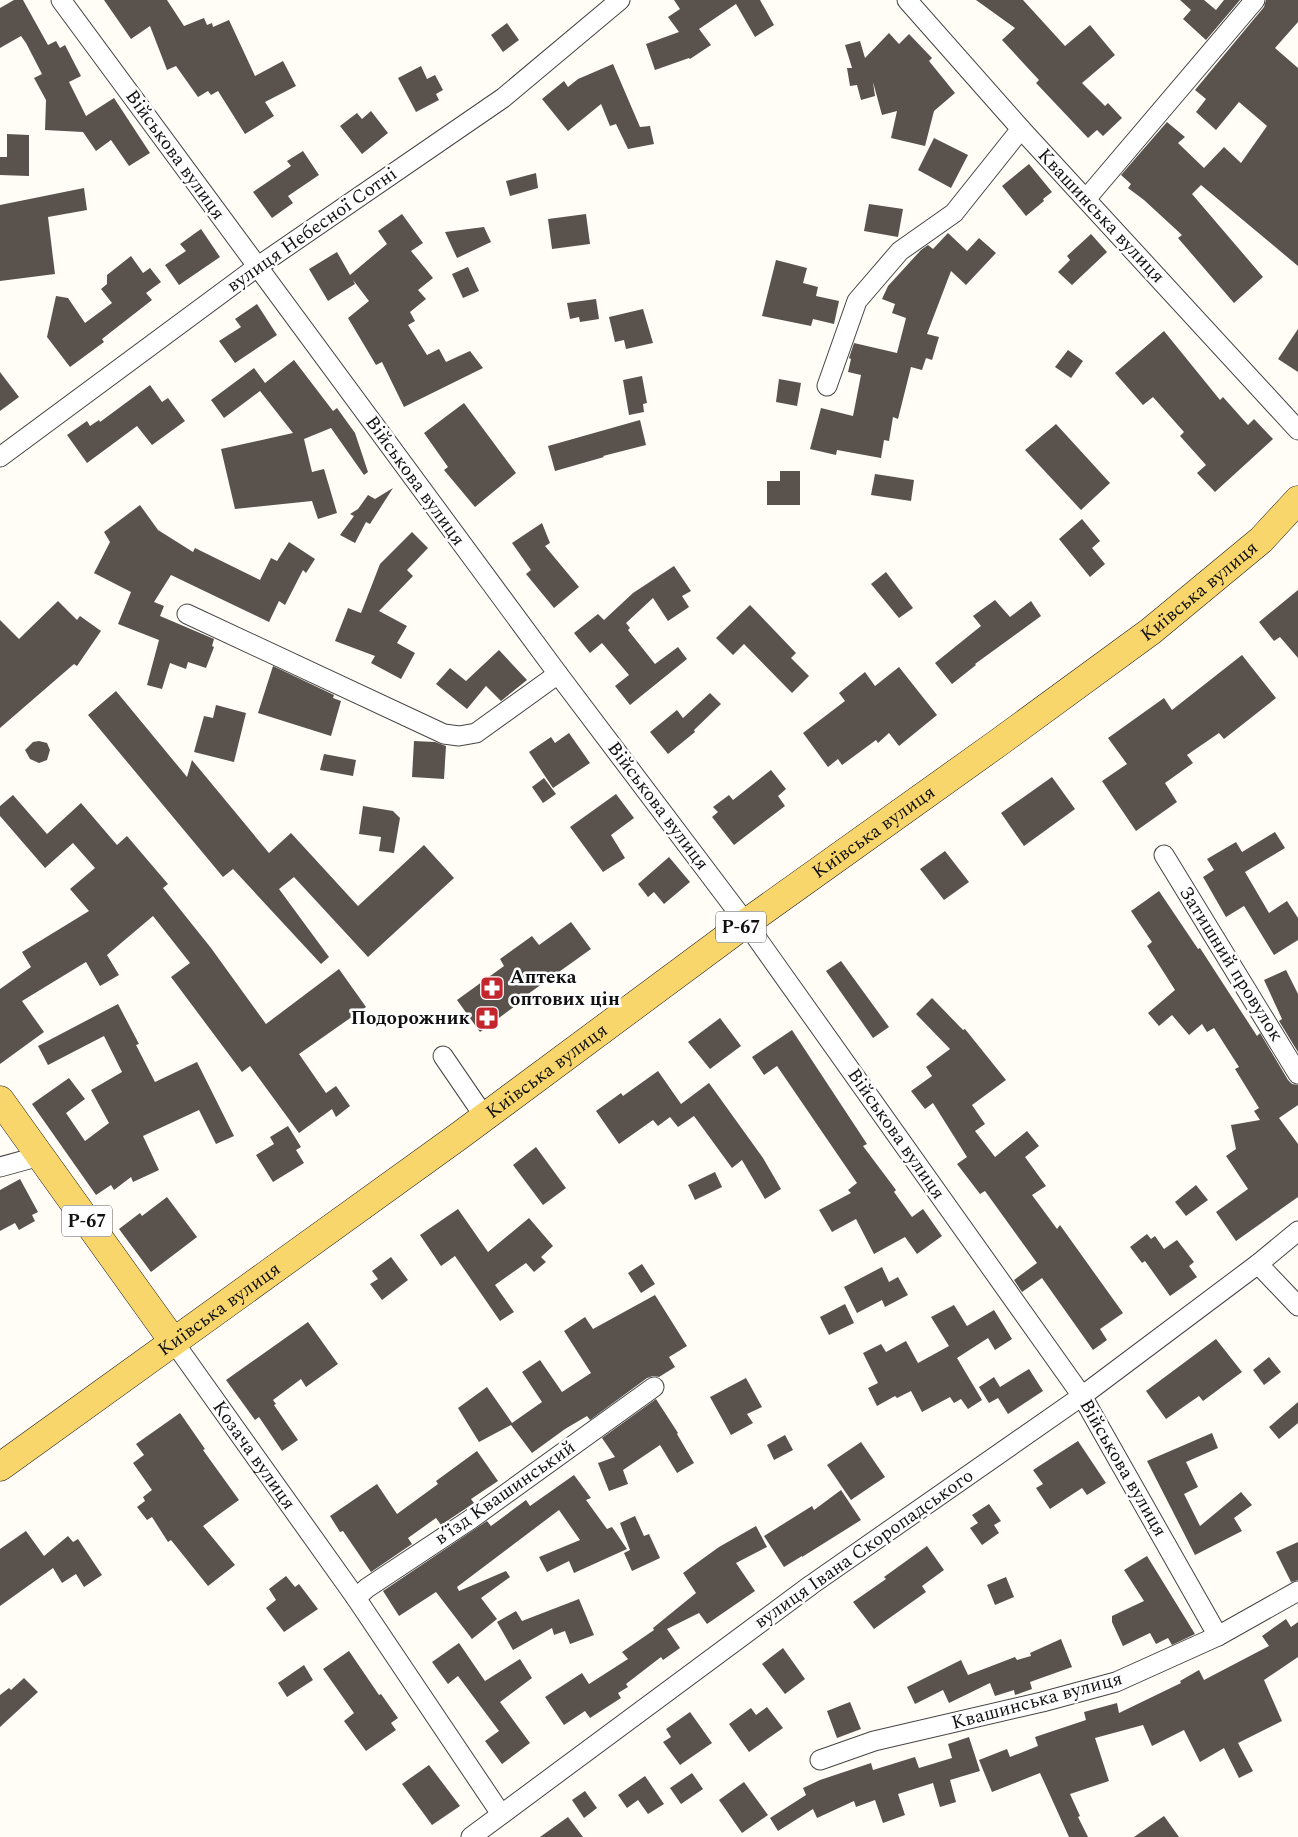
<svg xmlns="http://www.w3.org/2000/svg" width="1298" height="1837" viewBox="0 0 1298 1837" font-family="Spectral,serif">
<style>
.building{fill:#5a524d}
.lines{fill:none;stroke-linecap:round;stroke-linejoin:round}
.minor-casing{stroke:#444;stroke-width:21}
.primary-casing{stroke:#222;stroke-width:29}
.minor{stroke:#fff;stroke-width:19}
.primary{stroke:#f9d66b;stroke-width:28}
.labels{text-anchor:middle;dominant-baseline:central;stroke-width:5;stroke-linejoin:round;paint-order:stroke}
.shield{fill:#fff;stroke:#585858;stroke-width:1}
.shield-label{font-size:18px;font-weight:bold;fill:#111}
.street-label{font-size:19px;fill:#111;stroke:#fff}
.poi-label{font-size:19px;font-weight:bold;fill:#111;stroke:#fff;text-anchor:start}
</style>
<rect width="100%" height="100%" fill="#fffdf5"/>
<g class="building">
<path d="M14 0H23L48 45 56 41 60 48 65 45 81 76 69 82 86 116 114 98 150 153 129 166 111 140 96 151 83 132 45 130 46 100 34 78 42 74 26 43 21 36 0 48V8Z"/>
<path d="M104 0H167L184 26 204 18 207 25 212 23 213 27 229 20 255 76 283 61 296 86 265 102 274 116 245 134 218 91 211 95 208 91 198 97 176 66 167 70 150 26 131 39Z"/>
<path d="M674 0H760L774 25 755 37 736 4 699 29 711 45 690 59 689 58 655 70 646 44 679 32 668 17 680 9Z"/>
<path d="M976 0H1023L1065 46 1090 25 1115 55 1082 83 1105 106 1108 103 1122 118 1103 136 1097 130 1088 138 1036 83 1039 80 1002 40 1015 28Z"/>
<path d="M1180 0H1204L1216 10 1224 0H1240L1206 40 1183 19 1191 10Z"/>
<path d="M1266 0H1298V22L1275 48 1298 68V266L1201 185 1192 194 1263 277 1234 303 1178 238 1182 235 1144 200 1128 188 1131 184 1121 175 1167 122 1185 137 1178 143 1204 168 1224 147 1241 163 1267 126 1239 102 1216 130 1196 112 1206 99 1195 90 1264 7Z"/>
<path d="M507 23 519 40 503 52 491 35Z"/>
<path d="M889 33 899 44 909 34 932 58 929 61 955 93 934 111 925 146 891 138 897 111 882 115 873 82 875 96 861 100 857 85 850 86 847 68H852L845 45 860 41 865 58Z"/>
<path d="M613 64 640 127 650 126 654 144 628 149 616 124 610 126 601 104 568 131 542 99 564 81 568 87 578 79Z"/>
<path d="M421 66 427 79 435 75 443 90 436 94 439 100 416 112 398 78Z"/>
<path d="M371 111 388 133 362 154 340 126 357 113 362 119Z"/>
<path d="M7 134 29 135V176L0 175V157H7Z"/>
<path d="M934 138 968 155 951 188 918 170Z"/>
<path d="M303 151 319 175 288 196 293 203 272 218 253 192 291 166 287 161Z"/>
<path d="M1029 164 1052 192 1043 199 1044 201 1026 216 1002 186Z"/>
<path d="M536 173 538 188 510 196 506 181Z"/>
<path d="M84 188 87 210 48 217 55 274 0 281V205Z"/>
<path d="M869 204 903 209 898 237 864 231Z"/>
<path d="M402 214 423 243 411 251 433 278 418 290 426 299 410 312 415 321 408 325 427 355 439 349 446 362 470 351 483 368 404 407 382 362 376 365 348 318 369 301 353 280 355 284 328 301 309 269 337 252 350 275 387 244 378 231Z"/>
<path d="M586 214 590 244 552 249 548 219Z"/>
<path d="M484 227 491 242 457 258 445 232Z"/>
<path d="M201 229 220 257 179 285 165 265 186 251 180 244Z"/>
<path d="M948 233 967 251 979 238 996 253 966 285 951 271 927 334 939 337 932 360 926 358 922 370 911 367 898 419 893 417 889 441 884 440 881 458 837 450 836 455 810 449 821 408 853 416 861 375 848 372 851 359 849 358 854 343 897 353 906 318 892 313 895 304 882 299 888 286 921 250 928 245 933 249Z"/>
<path d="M1091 234 1107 252 1072 285 1058 272 1070 260 1067 256Z"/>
<path d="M131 256 143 273 150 268 161 282 146 293 152 300 102 339 104 342 70 367 47 337 56 296 68 298 85 323 112 303 101 289 107 284V275Z"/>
<path d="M776 260 807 268 803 283 818 287 816 296 839 301 834 324 813 319 811 326 762 316Z"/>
<path d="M468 267 479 291 463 298 452 274Z"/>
<path d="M596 299 599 319 580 322 579 317 570 319 567 303Z"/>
<path d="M257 304 277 335 235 363 219 341 241 327 235 319Z"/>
<path d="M643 309 653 343 626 349 624 340 615 342 609 317Z"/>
<path d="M1298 329V372L1278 359Z"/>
<path d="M1164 331 1220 400 1223 397 1248 425 1254 419 1273 439 1215 492 1197 473 1206 465 1180 436 1184 432 1153 397 1143 405 1115 373Z"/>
<path d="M1068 350 1083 361 1071 378 1055 367Z"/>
<path d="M294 360 333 411 337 408 355 433 368 472 364 475 331 428 304 439 312 472 324 469 337 513 318 519 312 501 235 509 221 449 293 433 260 391 224 418 211 400 254 368 265 383Z"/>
<path d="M0 372 19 397 0 411Z"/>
<path d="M642 376 647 403 643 404 644 412 629 415 623 380Z"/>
<path d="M779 379 801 383 797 406 776 402Z"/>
<path d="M150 385 162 402 168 398 185 421 152 445 137 426 87 463 67 435 87 421 90 426 99 420 100 422Z"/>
<path d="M464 403 516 473 475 507 444 470 448 467 424 433Z"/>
<path d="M640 420 646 445 603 456 604 457 555 471 548 446Z"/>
<path d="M1056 424 1110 483 1081 510 1025 450Z"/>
<path d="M780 471H800V505H767V481H780Z"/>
<path d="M875 474 914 480 911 501 871 495Z"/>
<path d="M393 488 370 524 366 522 355 543 340 535 354 516 350 514 358 509 368 495 375 499Z"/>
<path d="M140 505 158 530 193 552 195 548 260 580 271 558 277 561 289 542 315 559 306 573 303 570 285 605 279 601 269 622 171 575 154 602 164 606 160 616 214 639 212 646 214 647 206 668 188 662 186 669 170 663 162 689 147 685 159 640 118 624 131 592 94 573 110 542 104 532Z"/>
<path d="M1082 519 1100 541 1092 548 1105 564 1090 577 1059 539Z"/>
<path d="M542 523 550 543 545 546 579 587 554 608 526 574 531 570 512 543Z"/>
<path d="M412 532 428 548 407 570 413 576 379 611 407 626 397 643 415 653 401 679 371 663 375 656 335 641 348 608 361 613 380 564Z"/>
<path d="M674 566 691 591 682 596 689 607 668 621 653 598 626 623 630 628 628 630 655 664 678 647 687 659 630 705 615 686 629 675 602 643 590 653 574 633 598 614 604 620 633 593Z"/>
<path d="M886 572 913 608 899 618 871 584Z"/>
<path d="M1298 590V658L1280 637 1274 641 1259 622Z"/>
<path d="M995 600 1010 617 1031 601 1041 616 975 664 976 665 952 684 935 663 981 626 973 616Z"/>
<path d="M58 601 77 620 80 616 101 631 77 666 74 664 0 728V620L19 639Z"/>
<path d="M750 605 796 653 791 658 809 676 792 693 744 644 733 655 716 638Z"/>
<path d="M499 650 527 680 501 701 486 686 467 709 436 684 450 668 466 681Z"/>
<path d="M1242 655 1276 698 1224 739 1219 733 1187 755 1193 763 1165 783 1177 802 1136 831 1102 781 1127 764 1108 738 1164 698 1172 710Z"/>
<path d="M273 666 334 695 333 698 341 701 331 736 258 713Z"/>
<path d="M899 667 937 715 899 746 889 733 878 743 876 740 842 765 838 759 828 767 803 733 845 701 839 693 865 672 875 686Z"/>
<path d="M116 691 187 777 192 760 269 853 291 833 358 906 424 845 454 878 368 957 294 877 279 889 329 957 321 964 233 869 223 877 88 715Z"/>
<path d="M710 693 721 704 694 730 695 732 668 754 650 732 677 710 683 718Z"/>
<path d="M216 705 246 713 234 762 194 752 204 716 213 718Z"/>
<path d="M569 733 590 763 553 788 529 752 551 737 555 743Z"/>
<path d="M39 741 47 743 50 750 47 760 39 763 30 759 25 750 33 742Z"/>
<path d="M414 741 435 742 446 746 444 779 412 777Z"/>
<path d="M324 754 356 760 353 776 320 770Z"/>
<path d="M771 770 786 789 778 796 785 806 734 845 712 817 718 812 713 807 729 795 733 800Z"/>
<path d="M1052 777 1075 809 1024 846 1001 813Z"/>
<path d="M544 778 556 794 543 803 532 787Z"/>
<path d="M616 794 634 818 611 835 625 858 603 872 570 827Z"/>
<path d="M13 795 47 834 81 803 117 845 127 836 168 884 163 888 211 948 266 1024 339 969 366 1007 299 1054 326 1093 336 1086 350 1106 336 1117 332 1109 299 1133 250 1066 242 1072 171 977 190 963 153 916 107 955 119 975 100 986 86 962 22 1001 44 1032 0 1064V989L31 967 22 952 89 911 70 889 95 868 73 843 45 868 0 816V806Z"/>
<path d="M363 806 393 811 400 818 394 853 379 851 381 837 359 834Z"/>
<path d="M1275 832 1285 848 1245 872 1269 913 1287 901 1298 918V940L1274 955 1244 906 1226 917 1203 877 1214 870 1207 859 1236 842 1242 852Z"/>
<path d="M945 851 969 882 944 900 920 869Z"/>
<path d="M669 857 690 882 664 904 654 892 648 897 638 884Z"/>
<path d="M1159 891 1198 949 1200 948 1257 1036 1260 1033 1288 1080 1292 1084 1298 1085V1105L1279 1118 1298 1144V1197L1236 1241 1216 1212 1248 1189 1226 1156 1236 1149 1231 1125 1260 1120 1254 1111 1259 1108 1235 1069 1239 1067 1214 1028 1207 1032 1202 1024 1189 1035 1172 1015 1159 1026 1148 1013 1175 990 1147 946 1152 942 1131 911Z"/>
<path d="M571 922 591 949 514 1004 515 1006 480 1032 457 1000 504 966 500 959 532 936 539 945Z"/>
<path d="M841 961 889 1027 873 1038 826 971Z"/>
<path d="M1286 970 1298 994V1052L1279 1021 1282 1019 1264 980Z"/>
<path d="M932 998 963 1030 965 1029 1006 1080 972 1105 985 1124 975 1131 995 1157 1027 1131 1039 1146 1025 1157 1046 1186 1032 1195 1057 1229 1060 1225 1123 1313 1100 1329 1107 1340 1093 1350 1042 1278 1022 1292 1014 1280 1037 1263 985 1191 980 1194 957 1164 967 1157 933 1103 925 1109 911 1091 932 1076 926 1067 950 1049 916 1014Z"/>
<path d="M118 1004 139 1044 136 1045 155 1082 197 1062 234 1136 216 1144 199 1110 143 1136 159 1170 133 1182 131 1177 114 1190 111 1185 96 1195 32 1104 69 1078 85 1099 66 1113 85 1141 109 1123 91 1090 122 1072 104 1036 48 1065 38 1046Z"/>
<path d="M720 1018 741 1046 710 1069 688 1042Z"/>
<path d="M792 1030 867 1144 863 1146 896 1190 894 1192 912 1217 923 1209 942 1236 917 1254 905 1237 874 1254 856 1219 832 1232 819 1210 851 1193 848 1190 857 1183 777 1066 764 1075 752 1057Z"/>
<path d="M658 1071 681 1104 709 1083 763 1158 781 1189 765 1199 742 1160 732 1168 694 1116 678 1127 670 1117 658 1126 653 1120 619 1144 596 1111 621 1093 623 1096Z"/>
<path d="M288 1126 301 1147 296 1150 304 1163 273 1182 256 1155 274 1144 270 1137Z"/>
<path d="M536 1147 566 1188 543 1205 513 1165Z"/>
<path d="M715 1172 722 1187 695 1200 688 1185Z"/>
<path d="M20 1179 38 1212 32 1215 35 1221 19 1230 15 1223 0 1231V1190Z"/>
<path d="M1196 1185 1208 1200 1186 1216 1175 1202Z"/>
<path d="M167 1197 197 1237 151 1272 119 1229 140 1213 142 1216Z"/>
<path d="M458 1209 488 1252 529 1218 553 1246 541 1257 546 1262 534 1272 526 1263 495 1285 514 1312 500 1321 455 1256 441 1266 420 1235Z"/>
<path d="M1147 1234 1151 1239 1155 1236 1164 1249 1177 1240 1194 1262 1189 1266 1197 1277 1170 1296 1145 1261 1142 1263 1130 1247Z"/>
<path d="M391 1257 408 1280 382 1300 370 1284 378 1279 372 1271Z"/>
<path d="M642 1264 655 1284 641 1293 628 1273Z"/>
<path d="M882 1267 889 1282 898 1277 908 1295 885 1307 882 1300 857 1313 844 1287Z"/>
<path d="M655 1295 687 1346 669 1357 675 1367 659 1377 653 1376 647 1378 590 1420 587 1416 565 1429 532 1453 511 1425 479 1442 458 1408 487 1387 512 1423 542 1402 522 1372 540 1360 562 1392 591 1373 564 1331 585 1317 593 1329Z"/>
<path d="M845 1304 854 1323 829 1335 820 1317Z"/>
<path d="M954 1305 967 1326 994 1310 1012 1339 995 1350 988 1338 957 1358 982 1400 968 1409 961 1399 954 1403 950 1397 922 1412 911 1391 897 1398 895 1396 877 1406 868 1388 878 1383 863 1353 881 1344 886 1352 906 1341 918 1363 949 1346 931 1317Z"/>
<path d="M308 1322 338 1364 306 1387 301 1379 273 1400 276 1404 274 1405 298 1440 282 1451 259 1417 255 1420 226 1380Z"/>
<path d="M1216 1339 1242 1372 1203 1401 1199 1396 1166 1419 1146 1391Z"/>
<path d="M1269 1357 1281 1372 1264 1385 1253 1370Z"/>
<path d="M1029 1369 1043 1391 1008 1414 998 1398 989 1403 979 1387 994 1377 1000 1387Z"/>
<path d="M746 1378 762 1407 747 1414 753 1423 731 1435 710 1397Z"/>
<path d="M656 1399 678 1433 677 1434 694 1463 677 1473 660 1445 623 1470 628 1484 609 1491 598 1463 615 1457 602 1438Z"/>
<path d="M1298 1402V1423L1279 1439 1269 1427Z"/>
<path d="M180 1413 205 1449 203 1450 239 1500 203 1526 235 1565 208 1586 171 1540 168 1542 152 1517 147 1520 137 1507 145 1501 143 1497 152 1490 133 1463 144 1455 136 1444Z"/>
<path d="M1212 1433 1218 1448 1186 1462 1198 1487 1184 1494 1200 1526 1241 1492 1252 1505 1234 1518 1242 1531 1195 1555 1147 1461Z"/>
<path d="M785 1435 793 1450 774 1460 767 1445Z"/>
<path d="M1078 1441 1106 1483 1087 1495 1082 1488 1050 1509 1036 1488 1043 1484 1033 1470Z"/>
<path d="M861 1442 885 1477 851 1500 827 1465Z"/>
<path d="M477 1451 498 1481 471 1499 474 1503 441 1525 436 1518 408 1538 412 1544 371 1572 343 1531 340 1532 330 1516 377 1484 397 1514 438 1484 436 1481Z"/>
<path d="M574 1475 591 1498 586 1500 607 1529 612 1527 627 1549 574 1573 569 1561 547 1572 539 1557 580 1540 559 1510 457 1587 459 1591 506 1571 510 1577 481 1598 497 1619 472 1639 436 1592 399 1616 383 1591 487 1521 491 1526 526 1500 530 1506Z"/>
<path d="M841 1490 861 1520 802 1557V1556L784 1567 764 1536 812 1506 814 1510Z"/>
<path d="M989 1504 1001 1521 994 1525 999 1533 982 1545 970 1528 978 1523 972 1515Z"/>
<path d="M635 1516 644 1536 649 1534 660 1558 632 1571 624 1553 630 1550 620 1523Z"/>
<path d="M756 1526 767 1547 736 1563 755 1591 707 1624 699 1613 667 1629 680 1648 663 1660 661 1657 626 1684 628 1687 618 1693 621 1698 590 1718 585 1711 564 1725 545 1697 582 1673 589 1684 628 1659 622 1652 654 1630 653 1628 696 1593 683 1573 719 1547Z"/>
<path d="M26 1531 44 1556 68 1536 73 1542 78 1539 102 1575 84 1587 76 1574 62 1583 53 1568 0 1606V1549Z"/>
<path d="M1298 1542V1580L1291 1582 1276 1552Z"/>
<path d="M927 1546 944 1570 922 1586 926 1592 874 1629 853 1602 886 1579 884 1577Z"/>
<path d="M1147 1556 1195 1634 1172 1645 1168 1638 1156 1644 1150 1633 1123 1646 1112 1622V1616L1144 1601 1124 1570Z"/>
<path d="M286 1576 295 1587 299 1584 318 1609 284 1632 266 1608 276 1600 269 1589Z"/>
<path d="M1006 1577 1014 1597 995 1605 987 1585Z"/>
<path d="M579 1599 594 1635 570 1644 565 1631 554 1635 552 1628 513 1650 497 1622 516 1611 522 1621Z"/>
<path d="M1286 1619 1291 1627 1298 1622V1657L1264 1680 1282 1721 1238 1743 1253 1771 1239 1778 1224 1748 1200 1762 1184 1730 1152 1746 1143 1725 1095 1738 1109 1781 1070 1794 1080 1816 1078 1817 1088 1837H1069L1040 1773 992 1792 979 1760 1007 1749 1010 1757 1038 1746 1035 1737 1086 1720 1084 1712 1117 1703 1119 1713 1181 1683 1180 1681 1199 1670 1204 1680 1269 1646 1262 1636Z"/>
<path d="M1061 1639 1072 1667 1030 1682 1032 1689 1015 1695 1014 1690 995 1696 990 1683 949 1703 943 1690 915 1704 907 1687 961 1660 968 1675 1015 1657 1017 1660 1031 1656 1030 1653Z"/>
<path d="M459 1643 485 1681 520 1659 532 1678 500 1702 530 1743 502 1764 485 1741 499 1731 458 1676 448 1684 432 1662Z"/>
<path d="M783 1648 805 1679 785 1694 762 1664Z"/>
<path d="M349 1651 379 1695 381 1694 398 1718 391 1723 396 1730 366 1751 344 1721 354 1713 323 1669Z"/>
<path d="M304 1665 313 1680 287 1697 278 1683Z"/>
<path d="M24 1678 38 1692 0 1727V1695L9 1688 11 1690Z"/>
<path d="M850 1702 861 1729 837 1738 827 1711Z"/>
<path d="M767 1707 783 1728 749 1752 729 1724 751 1708 756 1715Z"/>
<path d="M690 1712 712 1743 680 1765 663 1742 671 1737 666 1729Z"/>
<path d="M969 1737 980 1771 950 1780 956 1802 940 1807 933 1783 898 1794 905 1815 883 1823 875 1800 856 1807 854 1801 817 1818 813 1809 778 1831 770 1818 806 1795 803 1788 820 1780 871 1763 873 1770 915 1757 919 1768 952 1758 948 1744Z"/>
<path d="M429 1765 460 1806 432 1825 402 1784Z"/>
<path d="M692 1773 703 1789 681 1804 670 1788Z"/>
<path d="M645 1776 664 1804 648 1814 638 1800 627 1808 618 1795Z"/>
<path d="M744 1782 768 1815 742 1833 719 1800Z"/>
<path d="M585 1791 597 1808 584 1818 572 1800Z"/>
<path d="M1164 1816 1179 1837H1134Z"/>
<path d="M568 1817 583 1837H540Z"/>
</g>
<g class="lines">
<g class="minor-casing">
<g id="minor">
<path d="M61 0 558 674 746 923 1082 1396 1218 1636"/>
<path d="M907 0 1021 129 1298 430"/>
<path d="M1086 199 1255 0"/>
<path d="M827 386 857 301 900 251 954 213 1021 129"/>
<path d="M0 457 257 267 503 98 620 0"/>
<path d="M187 614 444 734 459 736 476 733 558 674"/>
<path d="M1164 855 1298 1074"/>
<path d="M443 1056 484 1116"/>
<path d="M0 1167 40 1156"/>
<path d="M1258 1264 1298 1306"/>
<path id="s1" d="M173 1341 356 1598 501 1814"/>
<path d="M356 1598 367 1588 471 1519 654 1387"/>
<path d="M820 1760 874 1741 1042 1702 1116 1682 1218 1636 1298 1591"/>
<path d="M471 1837 811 1585 1082 1396 1258 1264 1298 1231"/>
</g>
</g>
<g class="primary-casing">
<g id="primary">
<path d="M0 1100 173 1341"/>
<path id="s2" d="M0 1467 459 1136 746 923 998 743 1151 631 1261 540 1298 500"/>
</g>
</g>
<use href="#minor" class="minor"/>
<use href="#primary" class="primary"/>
</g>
<defs>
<g id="pharmacy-square" transform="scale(1.25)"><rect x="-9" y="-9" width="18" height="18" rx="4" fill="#c4262e" stroke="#fff"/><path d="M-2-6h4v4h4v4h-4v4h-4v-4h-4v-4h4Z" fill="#fff"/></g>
</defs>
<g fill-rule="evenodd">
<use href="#pharmacy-square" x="492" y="988"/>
<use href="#pharmacy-square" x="487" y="1018"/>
</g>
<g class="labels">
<g class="shield">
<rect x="716" y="911.5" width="50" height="31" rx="4"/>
<rect x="62" y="1205.5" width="50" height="31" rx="4"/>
</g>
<g class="shield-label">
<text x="741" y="927">Р-67</text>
<text x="87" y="1221">Р-67</text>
</g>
<g class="street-label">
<text transform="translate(175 155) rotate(54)">Військова вулиця</text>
<text transform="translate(1101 216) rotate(47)">Квашинська вулиця</text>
<text transform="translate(312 230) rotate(-35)">вулиця Небесної Сотні</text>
<text transform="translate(415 481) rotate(54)">Військова вулиця</text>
<text stroke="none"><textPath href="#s2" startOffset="1485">Київська вулиця</textPath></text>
<text transform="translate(658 806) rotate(53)">Військова вулиця</text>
<text stroke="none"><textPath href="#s2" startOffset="1080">Київська вулиця</textPath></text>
<text transform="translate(1231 964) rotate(58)">Затишний провулок</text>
<text stroke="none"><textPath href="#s2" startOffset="675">Київська вулиця</textPath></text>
<text transform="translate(896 1134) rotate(55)">Військова вулиця</text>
<text stroke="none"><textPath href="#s2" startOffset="270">Київська вулиця</textPath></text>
<text stroke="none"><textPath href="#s1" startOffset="140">Козача вулиця</textPath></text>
<text transform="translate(1123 1468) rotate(60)">Військова вулиця</text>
<text transform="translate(505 1493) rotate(-35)">в’їзд Квашинський</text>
<text transform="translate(864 1549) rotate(-35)">вулиця Івана Скоропадського</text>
<text transform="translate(1037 1701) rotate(-15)">Квашинська вулиця</text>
</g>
<g class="poi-label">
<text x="510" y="977">Аптека<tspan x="510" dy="22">оптових цін</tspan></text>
<text x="470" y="1018" text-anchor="end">Подорожник</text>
</g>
</g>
</svg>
